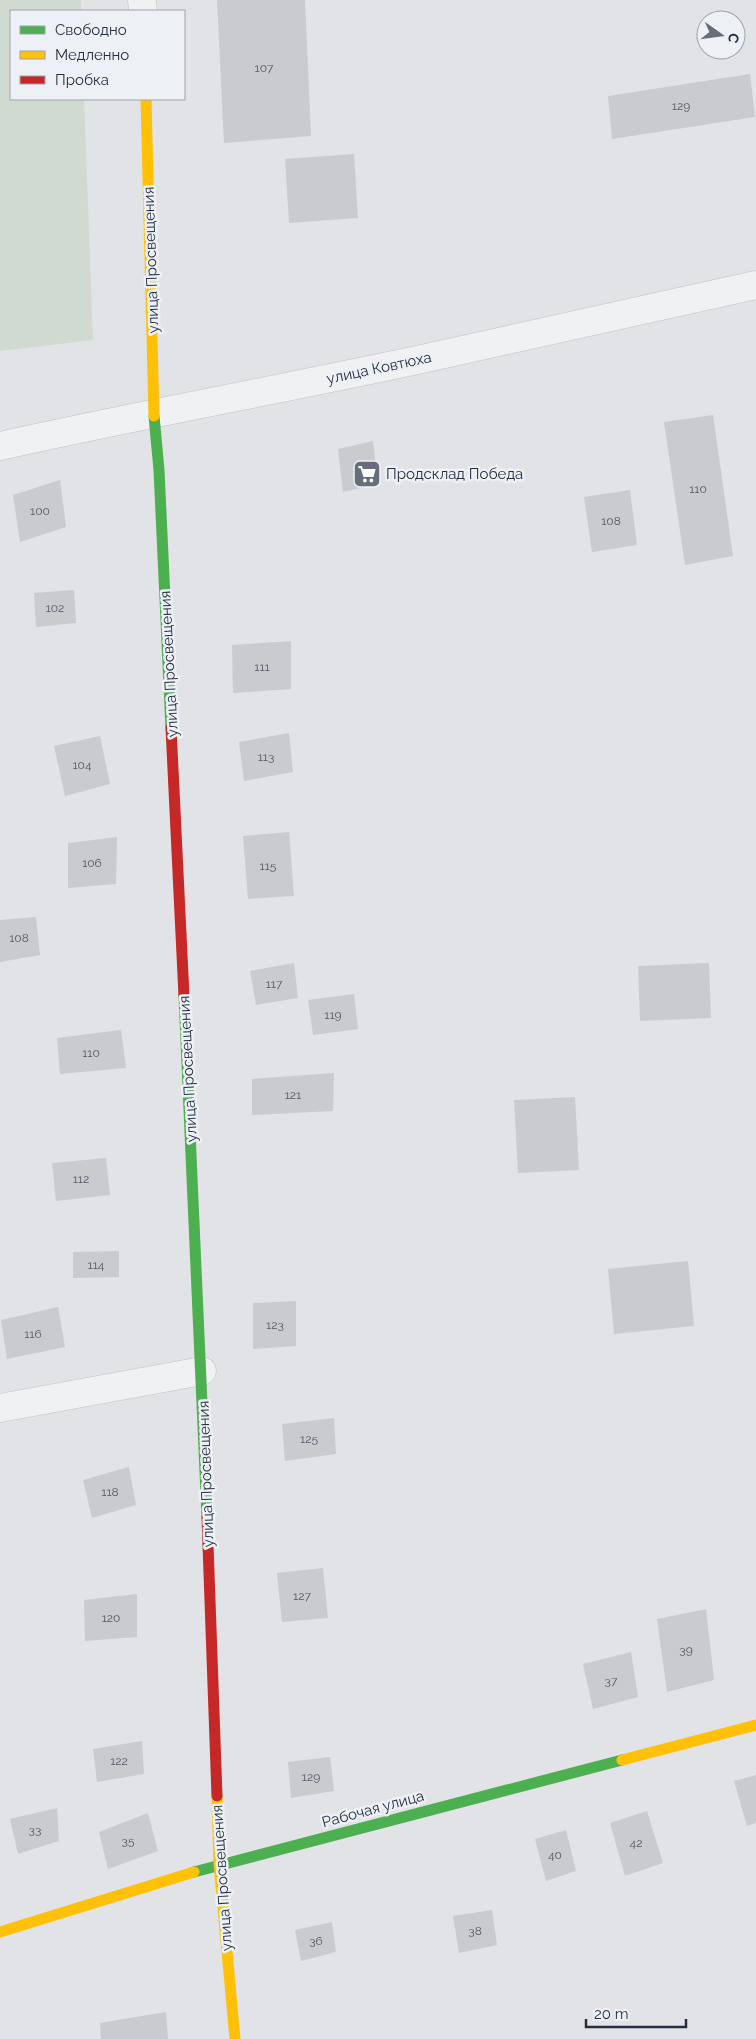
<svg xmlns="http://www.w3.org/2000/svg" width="756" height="2039" viewBox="0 0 756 2039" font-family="Raleway,sans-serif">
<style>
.green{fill:#d0dad0}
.building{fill:#c9cbce}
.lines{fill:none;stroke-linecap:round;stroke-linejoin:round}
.street-casing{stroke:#bfc1c4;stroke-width:29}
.street{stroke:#f0f1f3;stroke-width:28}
.fast{stroke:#4caf50;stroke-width:11}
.slow{stroke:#ffc107;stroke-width:11}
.jam{stroke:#c62828;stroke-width:11}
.labels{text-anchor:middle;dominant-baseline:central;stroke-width:5;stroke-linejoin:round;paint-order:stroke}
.number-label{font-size:12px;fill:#505765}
.street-label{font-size:15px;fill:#262f41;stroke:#edf1f6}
.poi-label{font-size:15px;fill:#262f41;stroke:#edf1f6;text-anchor:start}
</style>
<rect width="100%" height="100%" fill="#e1e3e6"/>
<path class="green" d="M0 0H81V11H11V99H84L93 340 0 351Z"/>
<g class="building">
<path d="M217 0H305L311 136 224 143Z"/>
<path d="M750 74 755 117 612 139 608 96Z"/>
<path d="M354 154 358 218 289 223 285 159Z"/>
<path d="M713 415 733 556 685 565 664 422Z"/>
<path d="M373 441 378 484 343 492 338 449Z"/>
<path d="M60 480 66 527 20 542 13 495Z"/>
<path d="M630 490 637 545 592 552 584 497Z"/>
<path d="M74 590 76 623 36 627 34 593Z"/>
<path d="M291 641V689L233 693 232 645Z"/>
<path d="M289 733 293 772 244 781 239 742Z"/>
<path d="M100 736 110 784 65 796 54 746Z"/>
<path d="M289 832 294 896 248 899 243 836Z"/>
<path d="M117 837 116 884 68 888V843Z"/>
<path d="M36 917 40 955 0 962V920Z"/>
<path d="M294 963 298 998 256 1005 250 971Z"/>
<path d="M709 963 711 1018 640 1021 638 966Z"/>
<path d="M354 994 358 1029 313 1035 308 1000Z"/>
<path d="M121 1030 126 1068 60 1074 57 1038Z"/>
<path d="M334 1073 333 1111 252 1115V1079Z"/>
<path d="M575 1097 579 1170 518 1173 514 1100Z"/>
<path d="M106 1158 110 1195 56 1201 52 1163Z"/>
<path d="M119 1251V1277L73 1278V1252Z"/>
<path d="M688 1261 694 1326 614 1334 608 1269Z"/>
<path d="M296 1301V1346L253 1349V1303Z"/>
<path d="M58 1307 65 1347 7 1359 1 1320Z"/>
<path d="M334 1418 336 1454 285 1461 282 1424Z"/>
<path d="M129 1467 136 1505 92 1518 83 1480Z"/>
<path d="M323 1568 328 1618 282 1622 277 1573Z"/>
<path d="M137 1594V1637L85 1641 84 1600Z"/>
<path d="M706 1609 714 1680 667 1692 657 1619Z"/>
<path d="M631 1652 638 1697 593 1709 583 1664Z"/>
<path d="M142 1741 144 1774 97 1782 93 1749Z"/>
<path d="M330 1757 334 1791 291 1798 288 1762Z"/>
<path d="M756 1775V1823L747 1826 734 1781Z"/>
<path d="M57 1808 59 1841 18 1854 10 1819Z"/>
<path d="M647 1811 663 1863 625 1876 610 1823Z"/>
<path d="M148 1813 158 1851 108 1869 99 1832Z"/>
<path d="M566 1830 576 1871 546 1881 535 1839Z"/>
<path d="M492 1910 497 1945 459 1953 453 1916Z"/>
<path d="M332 1922 336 1952 301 1961 295 1930Z"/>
<path d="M166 2012 168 2039H101L100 2023Z"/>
</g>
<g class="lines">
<g class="street-casing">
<g id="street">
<path d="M142 0 143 11"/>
<path d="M0 446C140 415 282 389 422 359 534 335 645 309 756 285"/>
<path d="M0 1408 202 1371"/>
</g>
</g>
<use href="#street" class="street"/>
<g class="fast">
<path d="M154 416 159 470 171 728"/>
<path d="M184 996 207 1517"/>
<path d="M194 1872 622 1760"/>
</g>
<g class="slow">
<path d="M146 99 154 416"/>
<path d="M622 1760 756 1725"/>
<path d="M217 1796 219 1864 235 2039"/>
<path d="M0 1932 194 1872"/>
</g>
<g class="jam">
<path d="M171 728 184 996"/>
<path d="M207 1517 217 1796"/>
</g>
</g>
<defs>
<g id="supermarket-square" transform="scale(1.4375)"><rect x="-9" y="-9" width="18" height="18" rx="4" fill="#676e7b" stroke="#edf1f6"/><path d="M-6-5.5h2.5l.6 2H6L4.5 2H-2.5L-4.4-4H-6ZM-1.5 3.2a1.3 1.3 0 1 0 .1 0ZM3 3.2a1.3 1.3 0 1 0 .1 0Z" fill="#fff"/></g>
</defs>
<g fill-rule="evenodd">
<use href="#supermarket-square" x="367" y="474"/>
</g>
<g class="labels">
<g class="number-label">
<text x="264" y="68">107</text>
<text x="681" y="106">129</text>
<text x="698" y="489">110</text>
<text x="40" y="511">100</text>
<text x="611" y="521">108</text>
<text x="55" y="608">102</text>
<text x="262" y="667">111</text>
<text x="266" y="757">113</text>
<text x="82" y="765">104</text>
<text x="92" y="863">106</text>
<text x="268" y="866">115</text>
<text x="19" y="938">108</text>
<text x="274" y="984">117</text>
<text x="333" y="1015">119</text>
<text x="91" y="1053">110</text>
<text x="293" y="1095">121</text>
<text x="81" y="1179">112</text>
<text x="96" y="1265">114</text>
<text x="275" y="1325">123</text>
<text x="33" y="1334">116</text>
<text x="309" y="1439">125</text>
<text x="110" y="1492">118</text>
<text x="302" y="1596">127</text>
<text x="111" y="1618">120</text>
<text x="686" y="1650">39</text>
<text x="611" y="1681">37</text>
<text x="119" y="1761">122</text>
<text x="311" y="1777">129</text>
<text x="35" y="1830">33</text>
<text x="128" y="1841">35</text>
<text x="636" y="1843">42</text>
<text x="555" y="1855">40</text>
<text x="475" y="1931">38</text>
<text x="316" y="1941">36</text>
</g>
<g class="street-label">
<text transform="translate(151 260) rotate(-92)">улица Просвещения</text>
<text transform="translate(379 368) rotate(-12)">улица Ковтюха</text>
<text transform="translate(169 664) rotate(-93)">улица Просвещения</text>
<text transform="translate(188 1069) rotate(-93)">улица Просвещения</text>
<text transform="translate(206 1474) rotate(-92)">улица Просвещения</text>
<text transform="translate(373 1809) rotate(-15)">Рабочая улица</text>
<text transform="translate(222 1878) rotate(-94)">улица Просвещения</text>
</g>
<g class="poi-label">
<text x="386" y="474">Продсклад Победа</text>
</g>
</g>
<rect x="10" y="10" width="175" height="90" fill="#edf1f6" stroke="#9da3ae"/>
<rect x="20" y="26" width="25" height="8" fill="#4caf50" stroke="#9da3ae"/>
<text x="55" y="35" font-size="15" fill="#262f41">Свободно</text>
<rect x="20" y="51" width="25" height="8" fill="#ffc107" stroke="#9da3ae"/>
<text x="55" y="60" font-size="15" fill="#262f41">Медленно</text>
<rect x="20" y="76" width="25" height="8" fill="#c62828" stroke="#9da3ae"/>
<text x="55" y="85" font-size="15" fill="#262f41">Пробка</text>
<g transform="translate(721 35) rotate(104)"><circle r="24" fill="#edf1f6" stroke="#9da3ae"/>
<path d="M0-4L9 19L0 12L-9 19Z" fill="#676e7b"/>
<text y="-8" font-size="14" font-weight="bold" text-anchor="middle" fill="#262f41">С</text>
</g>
<path d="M586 2019v8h100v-8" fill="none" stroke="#262f41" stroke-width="2.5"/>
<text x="594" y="2019" font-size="15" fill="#262f41" stroke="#edf1f6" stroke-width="4" paint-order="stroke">20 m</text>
</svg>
